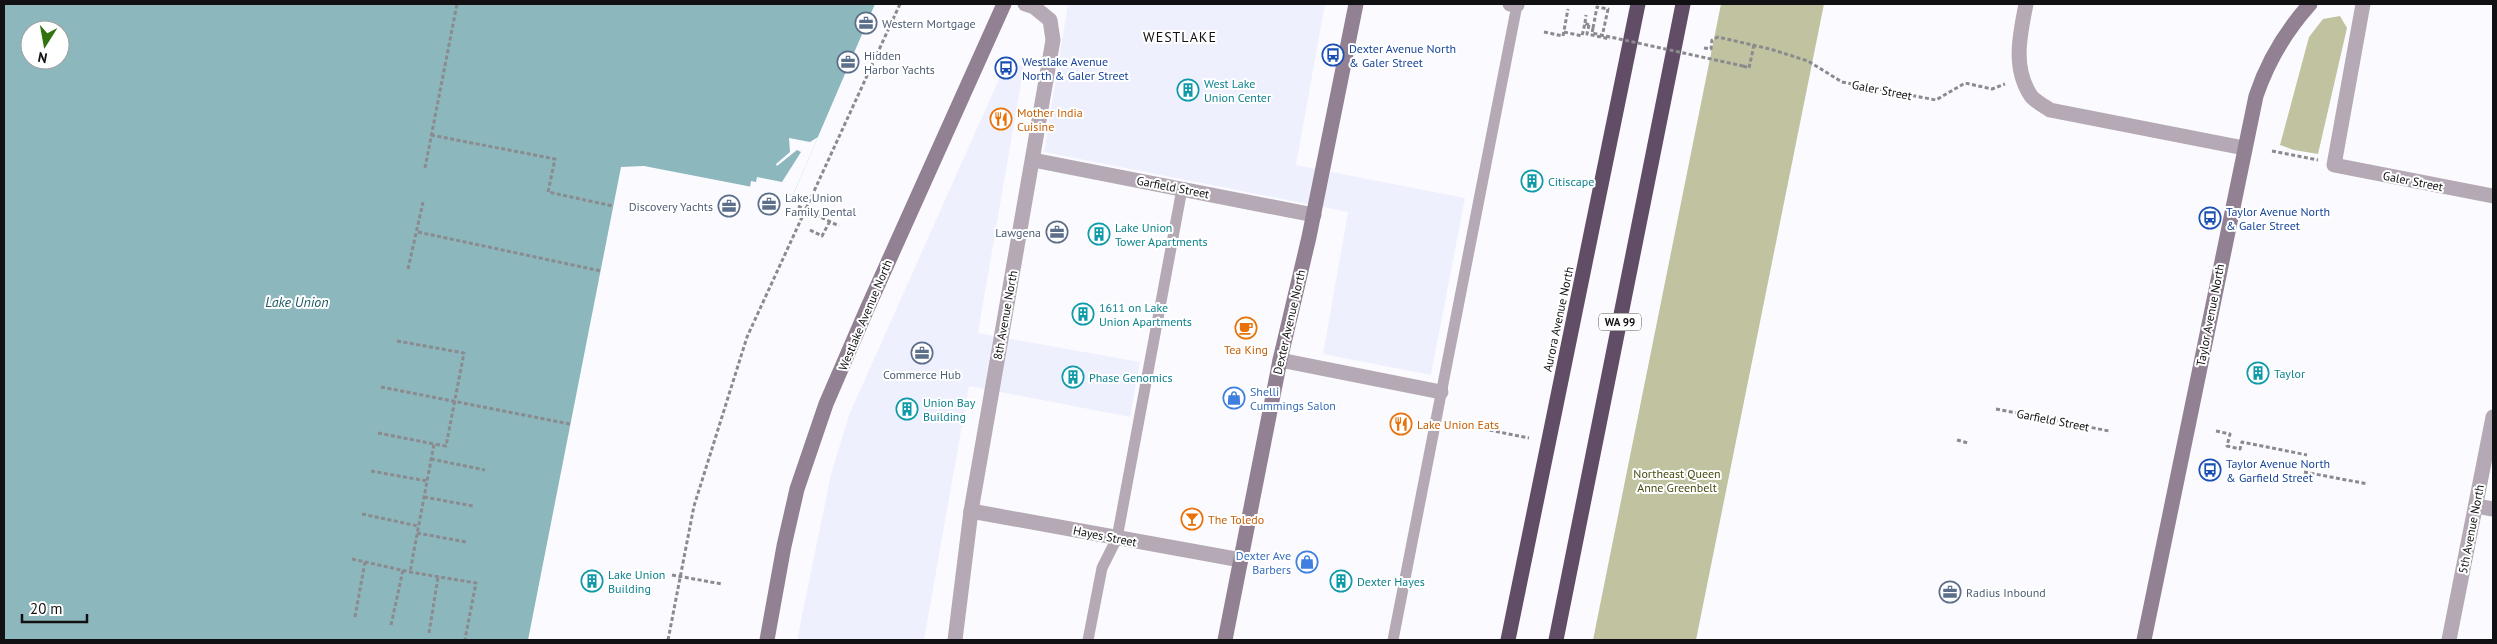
<svg xmlns="http://www.w3.org/2000/svg" width="2497" height="644" viewBox="0 0 2497 644" font-family="'PT Sans',sans-serif">
<style>
.built{fill:#eff0fe}
.forest{fill:#c0c2a0}
.water{fill:#8cb7bd;fill-rule:evenodd}
.pier{fill:#fbfbff}
.lines{fill:none;stroke-linecap:round;stroke-linejoin:round}
.path{stroke:#8b8b8f;stroke-width:3;stroke-dasharray:4 2.5;stroke-linecap:butt}
.lane{stroke:#b4a9b5;stroke-width:11}
.street{stroke:#b4a9b5;stroke-width:15}
.secondary{stroke:#918193;stroke-width:15}
.highway{stroke:#624d66;stroke-width:15}
.path-bridge{stroke:#8b8b8f;stroke-width:3;stroke-dasharray:4 2.5;stroke-linecap:butt}
.labels{text-anchor:middle;dominant-baseline:central;stroke-width:4;stroke-linejoin:round;paint-order:stroke}
.shield{fill:#fff;stroke:#58585a;stroke-width:1}
.shield-label{font-size:11px;font-weight:bold;fill:#111113}
.service-label{font-size:12px;fill:#4e5e75;stroke:#fff;text-anchor:start}
.transit-label{font-size:12px;fill:#164399;stroke:#fff;text-anchor:start}
.culture-label{font-size:12px;fill:#0d838f;stroke:#fff;text-anchor:start}
.street-label{font-size:12px;fill:#111113;stroke:#fff}
.food-label{font-size:12px;fill:#c56008;stroke:#fff;text-anchor:start}
.shop-label{font-size:12px;fill:#366cbe;stroke:#fff;text-anchor:start}
.park-label{font-size:12px;fill:#484a10;stroke:#fff}
.neighbourhood-label{font-size:14px;letter-spacing:1px;fill:#111113;stroke:#fff}
.water-label{font-size:14px;font-style:italic;fill:#1d5961;stroke:#fff}
</style>
<rect width="100%" height="100%" fill="#fbfbff"/>
<g class="built">
<path d="M1068 4H1325L1296 165 1465 198 1431 375 1323 354 1348 212 1044 152Z"/>
<path d="M1007 61 1024 66 978 333 1140 362 1130 417 969 386 924 640H797L831 474 849 415Z"/>
</g>
<g class="forest">
<path d="M1721 4H1824L1696 640H1593Z"/>
<path d="M2340 16 2347 28 2318 154 2294 150 2280 145 2309 37 2323 19Z"/>
</g>
<path class="water" d="M4 4H875L793 195 644 166 621 167 528 640H4ZM30 30H60V60H30Z"/>
<path class="pier" d="M818 137 793 195 750 188 751 181 756 182 757 177 782 182 801 152 797 150 777 166 776 164 790 152 789 138 810 142Z"/>
<g class="lines">
<g class="path">
<path d="M1585 23 1586 15"/>
<path d="M1589 25 1587 34 1610 39"/>
<path d="M1593 28 1597 7 1608 9 1602 37"/>
<path d="M1544 32 1563 36 1568 9"/>
<path d="M1564 32 1582 36 1585 23 1589 25"/>
<path d="M1704 48 1711 49 1712 40 1718 37 1770 49 1808 61 1842 82 1936 100 1965 83 1992 89 2005 84"/>
<path d="M1743 66 1749 68 1754 45"/>
<path d="M431 135 555 159 548 192 613 206"/>
<path d="M2272 151 2318 160"/>
<path d="M425 168 457 4"/>
<path d="M798 206 839 226"/>
<path d="M810 230 822 236 830 221"/>
<path d="M418 232 601 271"/>
<path d="M408 269 423 202"/>
<path d="M397 341 464 353 446 446 434 444 410 572"/>
<path d="M381 387 570 424"/>
<path d="M1996 409 2109 431"/>
<path d="M1464 425 1529 438"/>
<path d="M2216 431 2230 434 2227 446 2240 449 2242 442 2307 455"/>
<path d="M378 433 434 444"/>
<path d="M1957 440 1968 443"/>
<path d="M431 459 485 470"/>
<path d="M371 471 427 481"/>
<path d="M2304 472 2368 484"/>
<path d="M424 497 473 506"/>
<path d="M362 514 418 526"/>
<path d="M417 533 466 542"/>
<path d="M352 559 410 572 476 583 465 639"/>
<path d="M672 575 722 584"/>
<path d="M355 617 365 562"/>
<path d="M391 625 403 570"/>
<path d="M429 633 438 577"/>
<path d="M668 640 694 506 747 337 900 4"/>
</g>
<g class="lane">
<path d="M1088 640 1102 568 1117 538 1182 189"/>
<path d="M1393 640 1517 5"/>
</g>
<g class="street">
<path d="M1510 4 1517 5"/>
<path d="M2026 4C2020 35 2012 67 2031 96 2035 101 2044 106 2050 110L2244 148"/>
<path d="M2363 4 2334 165 2493 196"/>
<path d="M1033 160 1314 215"/>
<path d="M1280 360 1441 392"/>
<path d="M2476 506 2493 509"/>
<path d="M971 511 1241 560"/>
<path d="M955 640 971 511 1053 40 1050 20 1034 7 1025 4"/>
<path d="M2449 640 2493 417"/>
</g>
<g class="secondary">
<path d="M767 640 784 546 797 489 826 404 867 309 1004 4"/>
<path d="M1225 640 1280 360 1309 237 1356 4"/>
<path d="M2144 640 2256 96C2268 60 2285 32 2310 4"/>
</g>
<g class="highway">
<path d="M1508 640 1638 4"/>
<path d="M1556 640 1683 4"/>
</g>
<path class="path-bridge" d="M1593 28 1592 33 1743 66"/>
</g>
<defs>
<g id="office-ring" transform="scale(1.125)"><circle r="9.5" fill="#fff" stroke="#5c6f8a" stroke-width="1.5"/><path d="M-6-3h4V-5.5h4V-3h4V5H-6ZM-1-4.5V-3h2v-1.5ZM-6 0V1H6V0Z" fill="#5c6f8a"/></g>
<g id="bus-ring" transform="scale(1.125)"><circle r="9.5" fill="#fff" stroke="#1a4fb4" stroke-width="1.5"/><path d="M-5-6H5V4H4V6H2V4H-2V6H-4V4H-5ZM-3.5-4V0h7V-4ZM-3.5 1.2v1.5H-2V1.2ZM2 1.2v1.5H3.5V1.2Z" fill="#1a4fb4"/></g>
<g id="building-ring" transform="scale(1.125)"><circle r="9.5" fill="#fff" stroke="#0f9aa8" stroke-width="1.5"/><path d="M-4-6H4V6H1V3H-1V6H-4ZM-2.5-4.3h1.7v1.8h-1.7ZM.8-4.3h1.7v1.8H.8ZM-2.5-1h1.7V.8h-1.7ZM.8-1h1.7V.8H.8Z" fill="#0f9aa8"/></g>
<g id="restaurant-ring" transform="scale(1.125)"><circle r="9.5" fill="#fff" stroke="#e8710a" stroke-width="1.5"/><path d="M-5-6h1v4h1v-4h1v4h1v-4h1v5L-1.5 .5V6h-2V.5L-5-1ZM5-6V6H3V1.5H1.5Q1.5-4 5-6Z" fill="#e8710a"/></g>
<g id="cafe-ring" transform="scale(1.125)"><circle r="9.5" fill="#fff" stroke="#e8710a" stroke-width="1.5"/><path d="M-5.5-4.5H6V0H3Q3 3.5 0 3.5H-2.5Q-5.5 3.5-5.5 0ZM3-3.2v2h1.7v-2ZM-6 4.5H4V6H-6Z" fill="#e8710a"/></g>
<g id="shop-ring" transform="scale(1.125)"><circle r="9.5" fill="#fff" stroke="#3f7fe0" stroke-width="1.5"/><path d="M-5-2.5h2.3a2.7 3.5 0 0 1 5.4 0H5L5.5 6h-11ZM-1.5-2.5h3a1.5 2.3 0 0 0-3 0Z" fill="#3f7fe0"/></g>
<g id="bar-ring" transform="scale(1.125)"><circle r="9.5" fill="#fff" stroke="#e8710a" stroke-width="1.5"/><path d="M-6-5H6L.8 .8V4.5H3.5V6h-7V4.5H-.8V.8Z" fill="#e8710a"/></g>
</defs>
<g fill-rule="evenodd">
<use href="#office-ring" x="866" y="23"/>
<use href="#bus-ring" x="1333" y="55"/>
<use href="#office-ring" x="848" y="62"/>
<use href="#bus-ring" x="1006" y="68"/>
<use href="#building-ring" x="1188" y="90"/>
<use href="#restaurant-ring" x="1001" y="119"/>
<use href="#building-ring" x="1532" y="181"/>
<use href="#office-ring" x="769" y="204"/>
<use href="#office-ring" x="729" y="206"/>
<use href="#bus-ring" x="2210" y="218"/>
<use href="#office-ring" x="1057" y="232"/>
<use href="#building-ring" x="1099" y="234"/>
<use href="#building-ring" x="1083" y="314"/>
<use href="#cafe-ring" x="1246" y="328"/>
<use href="#office-ring" x="922" y="353"/>
<use href="#building-ring" x="2258" y="373"/>
<use href="#building-ring" x="1073" y="377"/>
<use href="#shop-ring" x="1234" y="398"/>
<use href="#building-ring" x="907" y="409"/>
<use href="#restaurant-ring" x="1401" y="424"/>
<use href="#bus-ring" x="2210" y="470"/>
<use href="#bar-ring" x="1192" y="519"/>
<use href="#shop-ring" x="1307" y="562"/>
<use href="#building-ring" x="592" y="581"/>
<use href="#building-ring" x="1341" y="581"/>
<use href="#office-ring" x="1950" y="592"/>
</g>
<g class="labels">
<rect class="shield" x="1599" y="313.5" width="42" height="17" rx="4"/>
<g class="shield-label">
<text x="1620" y="322">WA 99</text>
</g>
<g class="service-label">
<text x="882" y="23">Western Mortgage</text>
<text x="864" y="55">Hidden<tspan x="864" dy="14">Harbor Yachts</tspan></text>
<text x="785" y="197">Lake Union<tspan x="785" dy="14">Family Dental</tspan></text>
<text x="713" y="206" text-anchor="end">Discovery Yachts</text>
<text x="1041" y="232" text-anchor="end">Lawgena</text>
<text x="922" y="374" text-anchor="middle">Commerce Hub</text>
<text x="1966" y="592">Radius Inbound</text>
</g>
<g class="transit-label">
<text x="1349" y="48">Dexter Avenue North<tspan x="1349" dy="14">&amp; Galer Street</tspan></text>
<text x="1022" y="61">Westlake Avenue<tspan x="1022" dy="14">North &amp; Galer Street</tspan></text>
<text x="2226" y="211">Taylor Avenue North<tspan x="2226" dy="14">&amp; Galer Street</tspan></text>
<text x="2226" y="463">Taylor Avenue North<tspan x="2226" dy="14">&amp; Garfield Street</tspan></text>
</g>
<g class="culture-label">
<text x="1204" y="83">West Lake<tspan x="1204" dy="14">Union Center</tspan></text>
<text x="1548" y="181">Citiscape</text>
<text x="1115" y="227">Lake Union<tspan x="1115" dy="14">Tower Apartments</tspan></text>
<text x="1099" y="307">1611 on Lake<tspan x="1099" dy="14">Union Apartments</tspan></text>
<text x="2274" y="373">Taylor</text>
<text x="1089" y="377">Phase Genomics</text>
<text x="923" y="402">Union Bay<tspan x="923" dy="14">Building</tspan></text>
<text x="608" y="574">Lake Union<tspan x="608" dy="14">Building</tspan></text>
<text x="1357" y="581">Dexter Hayes</text>
</g>
<g class="street-label">
<text transform="translate(1882 90) rotate(11)">Galer Street</text>
<text transform="translate(2413 181) rotate(11)">Galer Street</text>
<text transform="translate(1173 187) rotate(11)">Garfield Street</text>
<text transform="translate(865 315) rotate(-67)">Westlake Avenue North</text>
<text transform="translate(1005 315) rotate(-80)">8th Avenue North</text>
<text transform="translate(2210 315) rotate(-79)">Taylor Avenue North</text>
<text transform="translate(1558 319) rotate(-78)">Aurora Avenue North</text>
<text transform="translate(1289 322) rotate(-77)">Dexter Avenue North</text>
<text transform="translate(2053 420) rotate(11)">Garfield Street</text>
<text transform="translate(2471 529) rotate(-79)">5th Avenue North</text>
<text transform="translate(1105 536) rotate(11)">Hayes Street</text>
</g>
<g class="food-label">
<text x="1017" y="112">Mother India<tspan x="1017" dy="14">Cuisine</tspan></text>
<text x="1246" y="349" text-anchor="middle">Tea King</text>
<text x="1417" y="424">Lake Union Eats</text>
<text x="1208" y="519">The Toledo</text>
</g>
<g class="shop-label">
<text x="1250" y="391">Shelli<tspan x="1250" dy="14">Cummings Salon</tspan></text>
<text x="1291" y="555" text-anchor="end">Dexter Ave<tspan x="1291" dy="14">Barbers</tspan></text>
</g>
<g class="park-label">
<text x="1677" y="473">Northeast Queen<tspan x="1677" dy="14">Anne Greenbelt</tspan></text>
</g>
<g class="neighbourhood-label">
<text x="1180" y="37">WESTLAKE</text>
</g>
<g class="water-label">
<text x="297" y="302">Lake Union</text>
</g>
</g>
<rect width="2497" height="644" fill="none" stroke="#111113" stroke-width="10"/>
<g transform="translate(45 45) rotate(191)"><circle r="24" fill="#ffffff" stroke="#a0a0a1"/>
<path d="M0-4L9 19L0 12L-9 19Z" fill="#307310"/>
<text y="-8" font-size="14" font-weight="bold" text-anchor="middle" fill="#111113">N</text>
</g>
<path d="M22 614v8h65v-8" fill="none" stroke="#111113" stroke-width="2.5"/>
<text x="30" y="614" font-size="15" fill="#111113" stroke="#ffffff" stroke-width="4" paint-order="stroke">20 m</text>
</svg>
